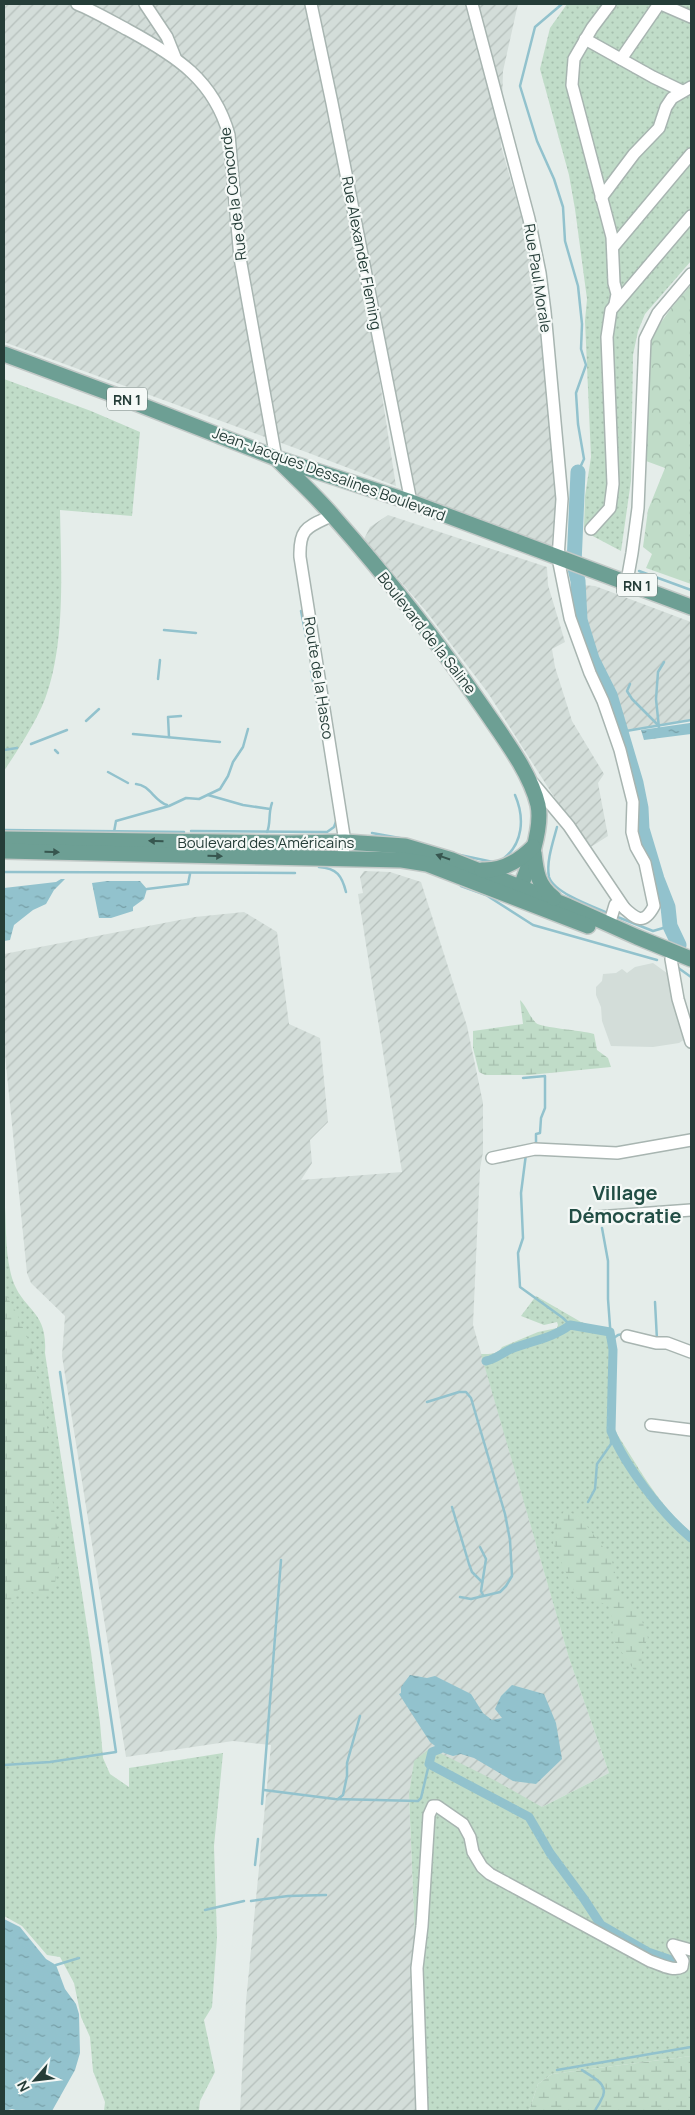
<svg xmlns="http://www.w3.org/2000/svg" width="695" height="2115" viewBox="0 0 695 2115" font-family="Manrope,sans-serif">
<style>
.built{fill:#d3ddd9}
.industrial{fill:url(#industrial-furrows)}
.grass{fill:url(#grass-dots)}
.wetland{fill:url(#wetland-marsh)}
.park{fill:url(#park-crowns)}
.water{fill:url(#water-ripples)}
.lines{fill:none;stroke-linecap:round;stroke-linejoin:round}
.stream{stroke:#92c2cd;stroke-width:2.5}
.canal{stroke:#92c2cd;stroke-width:9}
.river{stroke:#92c2cd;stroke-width:15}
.minor-casing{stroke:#a8b5b1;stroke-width:14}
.major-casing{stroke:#c2c9c7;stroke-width:18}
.minor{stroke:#fff;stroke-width:11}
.major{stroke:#6d9f94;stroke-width:15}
.oneway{fill:#37564f}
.labels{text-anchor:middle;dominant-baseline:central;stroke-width:4.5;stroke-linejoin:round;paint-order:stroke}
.shield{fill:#f5f9f7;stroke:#637571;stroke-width:1}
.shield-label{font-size:14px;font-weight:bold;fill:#253d38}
.street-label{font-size:15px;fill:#253d38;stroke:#f5f9f7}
.district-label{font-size:20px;font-weight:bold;fill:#224e45;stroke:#f5f9f7}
</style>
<defs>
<pattern id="industrial-furrows" width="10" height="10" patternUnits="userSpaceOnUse" patternTransform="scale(1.25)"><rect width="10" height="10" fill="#d3ddd9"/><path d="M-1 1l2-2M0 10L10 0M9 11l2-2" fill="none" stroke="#b5bfbb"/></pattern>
<pattern id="grass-dots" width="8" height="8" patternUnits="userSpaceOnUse" patternTransform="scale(1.25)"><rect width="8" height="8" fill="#c0dcc8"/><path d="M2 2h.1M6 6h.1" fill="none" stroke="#a5bead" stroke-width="1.8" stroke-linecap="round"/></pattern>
<pattern id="wetland-marsh" width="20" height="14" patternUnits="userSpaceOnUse" patternTransform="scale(1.25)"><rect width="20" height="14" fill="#c0dcc8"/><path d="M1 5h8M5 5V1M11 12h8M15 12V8" fill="none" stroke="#a5bead"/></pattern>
<pattern id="park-crowns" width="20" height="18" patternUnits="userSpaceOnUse" patternTransform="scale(1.25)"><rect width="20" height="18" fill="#c0dcc8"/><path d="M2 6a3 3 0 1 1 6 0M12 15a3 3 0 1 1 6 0" fill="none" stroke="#a5bead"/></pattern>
<pattern id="water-ripples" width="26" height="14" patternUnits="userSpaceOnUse" patternTransform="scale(1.25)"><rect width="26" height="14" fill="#92c2cd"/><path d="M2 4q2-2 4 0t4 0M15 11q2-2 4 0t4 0" fill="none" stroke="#779fa7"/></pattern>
</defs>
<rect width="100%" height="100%" fill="#e5edea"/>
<path class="built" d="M653 963 671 976 688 1037 679 1043 653 1047 611 1046 602 1021 601 1007 596 995V987L602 981 603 974 616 973 622 969 627 973 635 967Z"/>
<g class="industrial">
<path d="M4 4H307L364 279 396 486 306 452 4 342Z"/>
<path d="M317 4H518L503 71 501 146 525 229 538 291 557 500 551 551 409 496Z"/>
<path d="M388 515 547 567 548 585 565 642 552 649 555 667 572 721 604 774 598 783 608 836 586 850 577 833 488 693 426 611 364 539 370 527Z"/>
<path d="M582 585 595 586 691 622V719L622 731 610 695 592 659 585 638 581 617Z"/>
<path d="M364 871 390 872 421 882 467 1026 483 1103V1152L480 1169 473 1325 569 1658 609 1773 542 1807 414 1762 409 1795 415 1940 419 2111H240L246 2001 271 1745 233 1741 126 1757 62 1356 65 1316 31 1283 27 1273 4 1045V954L195 917 244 912 277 932 289 1024 320 1038 328 1122 310 1140 312 1163 301 1180 402 1172 358 894 363 893 360 877Z"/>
</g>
<g class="grass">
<path d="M567 4H691V261L645 314 638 331 633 355 631 481 621 551 587 533 584 527 585 496 591 457 585 321 587 299 575 209 569 175 540 69 550 28Z"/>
<path d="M4 379 91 411 140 432 132 516 60 510C61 569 66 643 45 699 35 724 19 748 4 771Z"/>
<path d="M4 1194C7 1222 4 1250 12 1278 22 1311 48 1309 45 1353L91 1652 100 1723 103 1758 110 1774 129 1787V1768L223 1753 214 1846 217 1937 212 2007 204 2020 215 2072 200 2101 199 2111H104L105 2102 93 2071 90 2037 81 2017 74 1983 60 1957 47 1955 22 1926 4 1916Z"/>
<path d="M536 1296 581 1322 602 1329 612 1336 614 1350V1426L617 1434C639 1468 659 1506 691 1532V2056L552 2074 538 2084 529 2111H419L415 1940 409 1794 414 1761 430 1748 496 1781 542 1807 609 1773 569 1658 481 1354C489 1354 497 1355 502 1347L538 1332 557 1328 558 1325 557 1322 544 1325 521 1316Z"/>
</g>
<g class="wetland">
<path d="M520 1000C527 1007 529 1016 536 1023 542 1028 581 1030 594 1034L597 1050 608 1058 611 1067 529 1075H485L479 1072 473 1048V1031L523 1024Z"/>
<path d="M4 1292 16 1312 31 1346 49 1436 52 1497 61 1552 55 1583 47 1595 36 1594 23 1587 17 1591 15 1602 4 1603Z"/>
<path d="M565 1510 580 1517 606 1551 612 1561 621 1596 641 1618 648 1638 642 1651 641 1670H634L612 1638 613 1621 608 1605 596 1601 579 1602 553 1543 555 1524Z"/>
<path d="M691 2056V2111H529L538 2084 552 2074Z"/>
</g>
<path class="park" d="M691 285V584L646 568 652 554 643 547 648 510 665 468 646 461 647 357C653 327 672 307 691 285Z"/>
<g class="water">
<path d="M690 723 691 734 644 740 641 730Z"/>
<path d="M61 879H65L54 890 46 904 33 910 14 925 10 940 4 941V888L56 882Z"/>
<path d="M107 881H140L147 889 144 899 133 907V911L111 918H99L92 883Z"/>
<path d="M410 1675 427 1678 435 1676 471 1694 483 1713 492 1720 502 1718 495 1709 501 1696 512 1685 544 1694 556 1723 562 1759 536 1784 513 1781 474 1758 461 1754 453 1756 444 1753 430 1742 399 1694 401 1693V1687Z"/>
<path d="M4 1919 20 1927 46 1959 56 1965 65 1989 76 2004 79 2014 80 2053 75 2070 52 2111H19L12 2109 4 2111Z"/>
</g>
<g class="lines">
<g class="stream">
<path d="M562 4 535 27 520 86 537 141 554 179 563 207 565 241 578 286 582 324 581 349 586 365 576 393 578 424 584 459 578 472"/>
<path d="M639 571 691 590"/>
<path d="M301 611 310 656"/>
<path d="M164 630 196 633"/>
<path d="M311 671 319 712"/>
<path d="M158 679 160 660"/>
<path d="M630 684 627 691 632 699 657 724"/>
<path d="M86 721 99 709"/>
<path d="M659 728 656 699 658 672 664 662"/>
<path d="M133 734 220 742"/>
<path d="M622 735 626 731 691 720"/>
<path d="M169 737 168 717 181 716"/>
<path d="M31 744 67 730"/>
<path d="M4 750 17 748"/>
<path d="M55 750 58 753"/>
<path d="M108 772 128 783"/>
<path d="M136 784C150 785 154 801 167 805"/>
<path d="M208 795 243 805 270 809"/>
<path d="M557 827C553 842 546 862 549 877 554 893 594 907 608 913"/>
<path d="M4 830 184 832"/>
<path d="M191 831 327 832 334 827 337 819"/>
<path d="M114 832 116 821 169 806 186 798 199 799 220 789 228 776 233 762 243 747 248 729"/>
<path d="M267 832C271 824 268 813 272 803"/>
<path d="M372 833 405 839"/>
<path d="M460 855 493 862"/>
<path d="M503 859C523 844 525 818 515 795"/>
<path d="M319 867C337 868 342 876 346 892"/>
<path d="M4 872 295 873"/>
<path d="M461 886 486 895 533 925 657 960"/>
<path d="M147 889 188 884 190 874"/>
<path d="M615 916 653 931 670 926"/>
<path d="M677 967 691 977"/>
<path d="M523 1078 545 1076V1108L541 1118 540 1133 536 1134V1147"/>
<path d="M526 1154 521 1193 523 1238 518 1253 520 1287 563 1318 570 1325"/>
<path d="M602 1228 608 1261V1299L611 1340 618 1335 623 1334"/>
<path d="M655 1302 657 1340"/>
<path d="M427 1402 459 1392H466L471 1398 505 1514 510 1540 512 1576 506 1586 500 1592 471 1599 460 1597"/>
<path d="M588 1502 595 1489 597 1464 611 1444V1431"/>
<path d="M452 1507 469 1564 472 1572 482 1582"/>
<path d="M480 1547 486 1559 481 1591 483 1595"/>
<path d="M4 1765 50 1762 116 1752 60 1372"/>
<path d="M264 1790 335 1799 418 1801 421 1798 429 1764"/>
<path d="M338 1799 343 1795 347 1776V1763L360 1716"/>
<path d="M262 1804 281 1560"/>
<path d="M255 1865 258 1839"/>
<path d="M251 1901 288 1896 326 1895"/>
<path d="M205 1910 244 1901"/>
<path d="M56 1965 79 1958"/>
<path d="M557 2070 691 2047"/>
<path d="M582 2070C593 2078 611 2084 601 2100 599 2105 597 2106 595 2111"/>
</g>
<g class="canal">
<path d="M486 1361C496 1359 502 1353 511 1349 531 1341 553 1338 570 1325L610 1332 613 1350 611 1431C625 1466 662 1514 691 1538"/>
<path d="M440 1749 432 1752 429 1764 529 1817 550 1853 584 1899 601 1925 648 1952 683 1964"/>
</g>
<path class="river" d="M578 472 574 564 578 581 580 620 592 659 610 695 636 783 641 808 642 829 657 879 668 907 670 926 679 945"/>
<g class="minor-casing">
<g id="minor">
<path d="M77 4C94 11 111 21 128 30 176 56 214 80 229 135L240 258 276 458"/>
<path d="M145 4 167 37 175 57"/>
<path d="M311 4 332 103 411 502"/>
<path d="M472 4 529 219 540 273 545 312 562 499 558 558 570 618 590 673 603 701 620 750 633 802 632 832 636 847 645 863 654 906C643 927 635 918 621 905H615L609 925"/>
<path d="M610 4 592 28 574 59 572 85 612 237 614 283 617 294 615 304"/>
<path d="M661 4 691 17"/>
<path d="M585 39 653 77 682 91"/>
<path d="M621 59 659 4"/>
<path d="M601 198 634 154 659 128 666 107 672 98 691 87"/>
<path d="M613 247 691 154"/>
<path d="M333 515C308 527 299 527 300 557L345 842 342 859"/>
<path d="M591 529 610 508 613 484 607 337 611 310 691 216"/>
<path d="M627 581 632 553 638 508 645 339 658 313 691 274"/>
<path d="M533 783 569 826 625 909"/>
<path d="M671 959 678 999 691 1042"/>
<path d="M492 1158 535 1149 617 1153 691 1140"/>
<path d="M597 1217 691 1210"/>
<path d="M627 1336 656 1343H667L691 1352"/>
<path d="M651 1425 691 1430"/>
<path d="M422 2111 417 1968 422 1926 429 1815 433 1806H437L463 1824 470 1837 473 1852 482 1867 490 1874 650 1961C660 1964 673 1972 682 1967L683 1961 673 1945 691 1950"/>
</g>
</g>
<g class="major-casing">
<g id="major">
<path d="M4 354 128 400 276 458 411 502 691 607"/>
<path d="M277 459C296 478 316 496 333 516 387 577 438 642 484 709 503 737 530 772 538 805 543 830 527 872 517 896"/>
<path d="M4 839 288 843 345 842 405 846 452 860 568 906 637 937 691 959"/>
<path d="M4 851 402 860 427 864 588 926"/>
<path d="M534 853C536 872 538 886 554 898"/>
<path d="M482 870C503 871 519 861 533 847"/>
</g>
</g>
<use href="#minor" class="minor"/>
<use href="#major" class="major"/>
</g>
<defs><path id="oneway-solid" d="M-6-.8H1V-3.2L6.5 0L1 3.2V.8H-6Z" transform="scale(1.25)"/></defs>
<g class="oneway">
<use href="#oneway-solid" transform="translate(156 841) rotate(-179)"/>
<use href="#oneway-solid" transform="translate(52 852) rotate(2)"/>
<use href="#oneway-solid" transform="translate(215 856) rotate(1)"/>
<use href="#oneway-solid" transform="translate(443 857) rotate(-161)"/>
</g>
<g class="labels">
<g class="shield">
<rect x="107" y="387.5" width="40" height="23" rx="4"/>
<rect x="617" y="573.5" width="40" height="23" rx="4"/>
</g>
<g class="shield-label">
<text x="127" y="399">RN 1</text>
<text x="637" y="585">RN 1</text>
</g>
<g class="street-label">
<text transform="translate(233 194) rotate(-97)">Rue de la Concorde</text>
<text transform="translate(362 253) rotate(79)">Rue Alexander Fleming</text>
<text transform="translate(538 278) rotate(81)">Rue Paul Morale</text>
<text transform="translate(329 474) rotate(20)">Jean-Jacques Dessalines Boulevard</text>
<text transform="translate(427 633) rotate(52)">Boulevard de la Saline</text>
<text transform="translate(319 678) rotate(81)">Route de la Hasco</text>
<text x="266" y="842">Boulevard des Américains</text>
</g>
<g class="district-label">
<text x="625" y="1192">Village<tspan x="625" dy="23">Démocratie</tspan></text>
</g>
</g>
<rect width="695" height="2115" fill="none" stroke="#253d38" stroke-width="10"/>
<g transform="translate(35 2080) rotate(242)" stroke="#f5f9f7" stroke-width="4" paint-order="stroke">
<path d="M0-4L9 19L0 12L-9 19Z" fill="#253d38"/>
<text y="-8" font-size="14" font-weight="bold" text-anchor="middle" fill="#253d38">N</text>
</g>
</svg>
